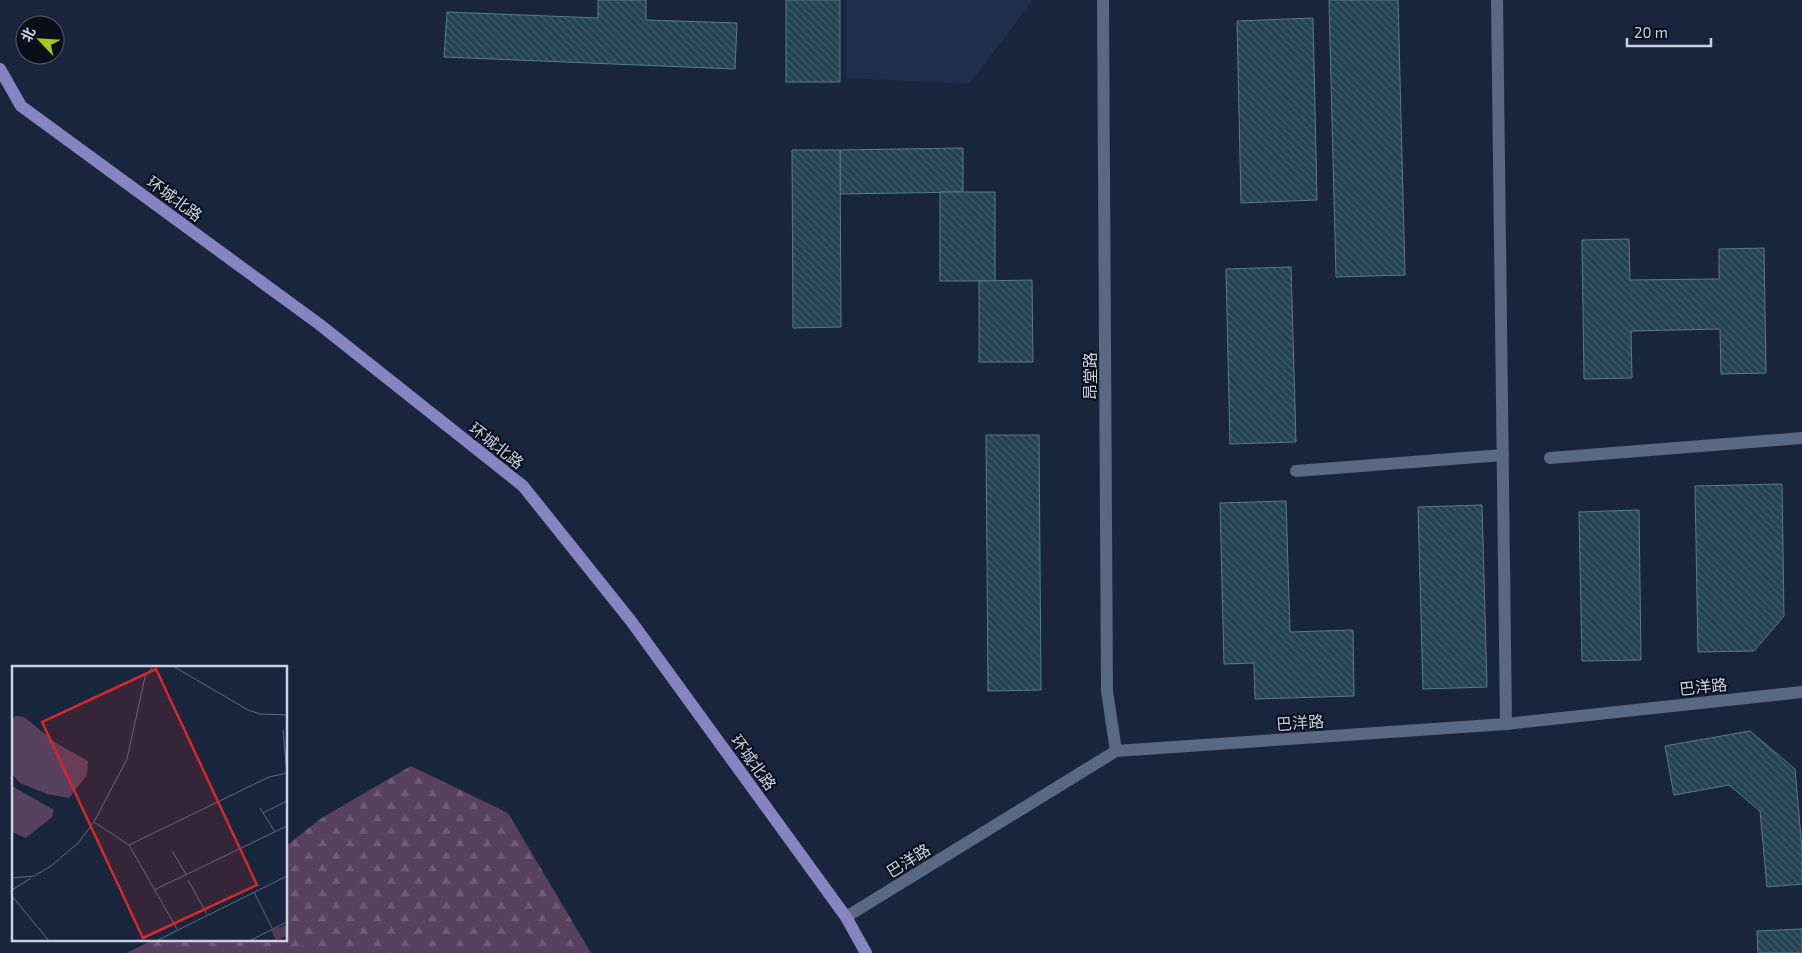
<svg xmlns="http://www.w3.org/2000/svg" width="1802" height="953" viewBox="0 0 1802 953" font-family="'Exo 2','Noto Sans SC',sans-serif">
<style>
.built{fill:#1f2e4b}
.forest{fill:url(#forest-firs)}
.building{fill:url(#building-back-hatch);stroke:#597a8c}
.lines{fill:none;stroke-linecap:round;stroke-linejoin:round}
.minor{stroke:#596883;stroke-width:12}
.major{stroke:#8685c2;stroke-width:12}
.labels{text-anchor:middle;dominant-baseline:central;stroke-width:4;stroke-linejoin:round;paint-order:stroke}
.street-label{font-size:16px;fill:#cad2e2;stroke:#090f19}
.inset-road{fill:none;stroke:#606a7e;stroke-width:1}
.view{fill:#d62828;fill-opacity:0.15;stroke:#d62828;stroke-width:2.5}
.inset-edge{fill:none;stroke:#cad2e2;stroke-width:2.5}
</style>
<defs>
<pattern id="forest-firs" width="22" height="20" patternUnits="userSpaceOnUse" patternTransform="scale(1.25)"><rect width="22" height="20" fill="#58405f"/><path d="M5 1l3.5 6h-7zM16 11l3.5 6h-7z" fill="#6f5b76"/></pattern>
<pattern id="building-back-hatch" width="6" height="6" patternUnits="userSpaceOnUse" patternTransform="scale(1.25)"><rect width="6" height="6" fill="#234252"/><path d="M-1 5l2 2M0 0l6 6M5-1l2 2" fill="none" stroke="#425c6b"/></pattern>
</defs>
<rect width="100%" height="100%" fill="#19253c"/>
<path class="built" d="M847 0H1033L969 84 847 78Z"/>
<path class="forest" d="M411 766 508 813 591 953H126L155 939H286V846L320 819Z"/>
<g class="building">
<path d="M598 0H646V20L737 23 735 69 444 57 447 12 598 18Z"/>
<rect x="786" y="0" width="54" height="82"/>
<path d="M1329 0H1398L1405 275 1336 277Z"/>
<path d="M1313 18 1317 200 1241 203 1237 21Z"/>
<path d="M963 148V192L840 194V150Z"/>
<path d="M792 150H840L841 327 793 328Z"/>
<rect x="940" y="192" width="55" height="89"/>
<path d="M1629 239 1630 280 1719 279V249L1764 248 1766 373 1721 374 1720 329 1631 331 1632 378 1584 379 1582 240Z"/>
<path d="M1291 267 1296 442 1230 444 1226 269Z"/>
<path d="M1032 280 1033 362H979V281Z"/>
<path d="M986 435H1039L1041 690 988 691Z"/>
<path d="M1782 484 1784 616 1754 651 1698 652 1695 486Z"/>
<path d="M1286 501 1290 632 1353 630 1354 696 1255 699 1254 663 1224 664 1220 503Z"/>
<path d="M1482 505 1487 687 1423 689 1418 507Z"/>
<path d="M1639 510 1641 660 1582 661 1579 512Z"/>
<path d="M1750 731 1795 769 1802 849V884L1767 887 1760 811 1729 785 1674 795 1665 746Z"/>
<path d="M1802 929V953H1758L1757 931Z"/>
</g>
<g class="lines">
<g class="minor">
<path d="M1103 0 1107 691 1116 751"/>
<path d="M1497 0 1506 724"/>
<path d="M1550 458 1802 438"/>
<path d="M1296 471 1503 455"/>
<path d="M846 917 1116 751 1506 724 1802 692"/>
</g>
<path class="major" d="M0 69 21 106 319 324 523 486 631 621 846 917 866 953"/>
</g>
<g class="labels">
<g class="street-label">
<text transform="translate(175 198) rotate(36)">环城北路</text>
<text transform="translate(1089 376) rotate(-90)">昂堂路</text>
<text transform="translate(497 445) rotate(38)">环城北路</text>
<text transform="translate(1703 686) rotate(-6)">巴洋路</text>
<text transform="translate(1300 722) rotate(-4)">巴洋路</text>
<text transform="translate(754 762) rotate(54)">环城北路</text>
<text transform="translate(908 860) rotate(-32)">巴洋路</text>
</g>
</g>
<g transform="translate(12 666)">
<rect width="275" height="275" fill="#19253c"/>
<path d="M275 259V270L264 274 259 264Z" fill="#513b58"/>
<path d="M5 50 12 51 44 77 76 95 75 109 57 132 35 128 8 117 0 108V52ZM0 120 42 144 40 151 14 172 0 166Z" fill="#58405f"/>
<path class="inset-road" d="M161 0 236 44 248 48 275 49M271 64 275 109M248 142 263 166M251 147 275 135M82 156 117 179 165 263M117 179 257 111 275 107M160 185 174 208M0 212 22 210 39 200 66 177 82 156 115 93 133 11 141 0M176 214 195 248M0 224 19 212M142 224 275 160M242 226 260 262M0 230 37 275M144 275 275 210M237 275 275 256"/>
<path class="view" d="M144 3 245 219 131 272 30 56Z"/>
<rect width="275" height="275" class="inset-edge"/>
</g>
<g transform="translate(40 40) rotate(295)"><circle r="24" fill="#090f19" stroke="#565d69"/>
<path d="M0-4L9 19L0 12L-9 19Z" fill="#a6c820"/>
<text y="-8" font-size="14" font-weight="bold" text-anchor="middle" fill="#cad2e2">北</text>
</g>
<path d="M1627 38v8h84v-8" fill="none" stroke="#cad2e2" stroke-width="2.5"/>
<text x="1634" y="38" font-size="15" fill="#cad2e2" stroke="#090f19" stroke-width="4" paint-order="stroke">20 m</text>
</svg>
